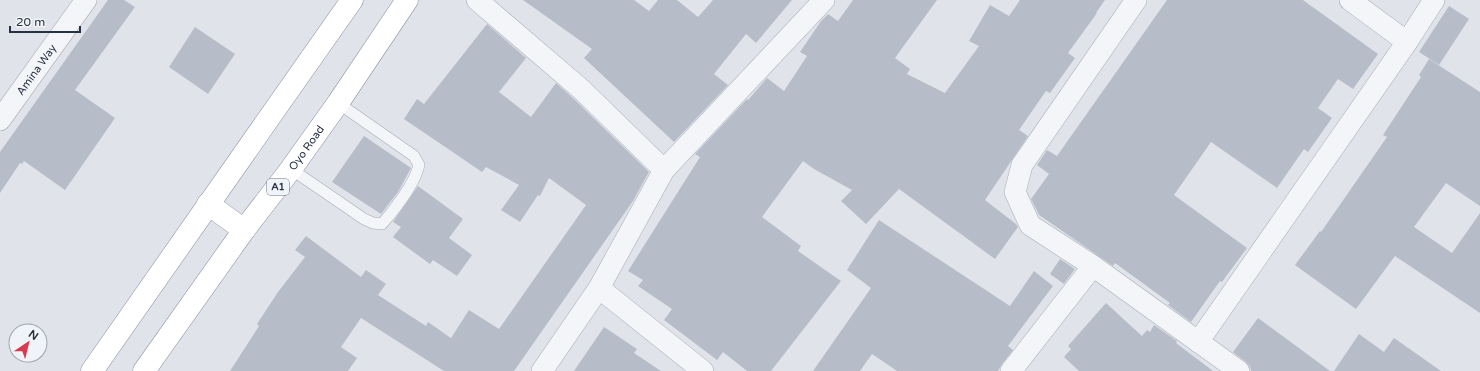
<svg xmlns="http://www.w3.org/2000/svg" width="1480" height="371" viewBox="0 0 1480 371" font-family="'Varela Round',sans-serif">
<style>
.building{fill:#b7bdc8}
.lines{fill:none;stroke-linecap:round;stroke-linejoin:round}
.lane-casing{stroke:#a5abb5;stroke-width:12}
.street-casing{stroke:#a5abb5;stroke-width:22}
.highway-casing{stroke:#8690a2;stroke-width:23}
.lane{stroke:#f3f5f8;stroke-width:11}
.street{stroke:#f3f5f8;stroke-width:21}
.highway{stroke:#fff;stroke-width:22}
.labels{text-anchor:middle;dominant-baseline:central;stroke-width:4;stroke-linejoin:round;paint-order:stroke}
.shield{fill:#f0f3f7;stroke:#636b79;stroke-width:1}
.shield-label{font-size:10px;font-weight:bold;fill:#273143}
.street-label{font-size:11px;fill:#273143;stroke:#f0f3f7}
</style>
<rect width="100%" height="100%" fill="#e0e4ea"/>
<g class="building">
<path d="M108 0H124L135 7 75 90 115 118 65 190 24 161 22 164 20 163 0 193V152Z"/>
<path d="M523 0H634L649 11 658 0H677L698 17 713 0H792L756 43 746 34 714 74 728 85 674 142 584 58 592 49Z"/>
<path d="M853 0H937L895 58 910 69 907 74 945 93 979 46 969 41 990 5 1009 16 1020 0H1105L1096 13H1097L1068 53 1075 58 1050 93 1046 91 1019 130 1028 136 985 200 1016 224 1018 227 995 259 899 189 866 224 841 201 852 190 814 169 803 161 762 217 801 246 798 251 841 281 771 371H747L723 352 717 360 664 320 672 309 638 286 643 280 628 271 700 157 695 154 747 99 748 100 767 78 784 91 807 56 800 52 821 21 828 14 838 21Z"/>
<path d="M1167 0H1303L1378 54 1353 89 1338 79 1318 108 1332 118 1308 152 1304 149 1277 188 1211 142 1174 195 1247 248 1222 282 1220 281 1191 322 1168 305 1170 303 1115 263 1113 266 1039 215 1031 199 1049 174 1037 165 1047 150 1057 156Z"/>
<path d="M1449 6 1469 19 1439 65 1419 52Z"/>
<path d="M487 24 526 58 499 92 531 117 556 83 573 98 649 172 633 201 514 371H444L361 318 341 347 357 358 348 371H230L259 326 257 324 278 292 305 257 295 250 306 236 361 277 366 270 386 284 378 295 426 326 428 322 451 338 469 310 499 329 586 205 549 178 540 196 538 195 520 222 501 210 519 185 486 167 482 172 404 119 417 99 424 104Z"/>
<path d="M195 27 235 54 208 94 169 67Z"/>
<path d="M1429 59 1480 92V206L1446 183 1414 227 1452 253 1480 213V313L1395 256 1356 309 1295 265 1320 231 1321 232 1387 137 1383 135 1421 77 1419 75Z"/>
<path d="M364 136 411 168 398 192 381 214 332 182Z"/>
<path d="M418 186 463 219 449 238 472 255 457 276 433 260 430 264 393 237 401 227 393 222Z"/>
<path d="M879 220 1010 306 1034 271 1053 286 1008 346 1013 350 1002 364 998 371H897L872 354 860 371H813L871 288 847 270Z"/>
<path d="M1060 259 1075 269 1064 284 1050 274Z"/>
<path d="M1106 303 1142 336 1147 330 1150 332 1154 325 1177 341 1176 343 1213 371H1079L1064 357 1071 349 1068 346Z"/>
<path d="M1258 318 1330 371H1251L1250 366 1246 362 1233 352Z"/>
<path d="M604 327 637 349 634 353 661 371H574Z"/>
<path d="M1359 334 1384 352 1394 338 1441 371H1334Z"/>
</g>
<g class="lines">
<g class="lane-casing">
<path id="lane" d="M291 169 364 219 373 223 382 224C395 209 415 183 419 165L414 156 338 103"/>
</g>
<g class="street-casing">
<g id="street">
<path d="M477 0 581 89 664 170"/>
<path d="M1136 0 1022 165 1015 192 1030 225 1093 266 1239 371"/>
<path d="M1350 0 1407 42"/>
<path id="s1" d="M0 120 86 0"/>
<path d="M599 288 703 371"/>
<path d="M1198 342 1407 42 1434 0"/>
<path d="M542 371 599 288 664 170 824 0"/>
<path d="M1011 371 1093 266"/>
</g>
</g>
<g class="highway-casing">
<g id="highway">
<path d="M208 204 244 230"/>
<path d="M92 371 269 118 352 0"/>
<path id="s2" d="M144 371 244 230 291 169 338 103 407 0"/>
</g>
</g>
<use href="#lane" class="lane"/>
<use href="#street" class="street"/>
<use href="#highway" class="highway"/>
</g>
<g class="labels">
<rect class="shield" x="267" y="179" width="22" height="16" rx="3"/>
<g class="shield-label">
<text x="278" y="187">A1</text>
</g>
<g class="street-label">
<text stroke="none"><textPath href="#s1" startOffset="62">Amina Way</textPath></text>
<text stroke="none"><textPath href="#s2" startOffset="276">Oyo Road</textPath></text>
</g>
</g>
<g transform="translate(28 343) rotate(35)"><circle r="19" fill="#f0f3f7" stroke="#a0a5af"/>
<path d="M0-3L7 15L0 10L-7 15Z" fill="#d83b50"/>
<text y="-6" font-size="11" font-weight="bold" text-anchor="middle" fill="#273143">N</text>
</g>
<path d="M10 26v6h70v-6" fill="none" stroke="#273143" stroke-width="2"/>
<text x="16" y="26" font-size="12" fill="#273143" stroke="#f0f3f7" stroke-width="3" paint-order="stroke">20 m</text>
</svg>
